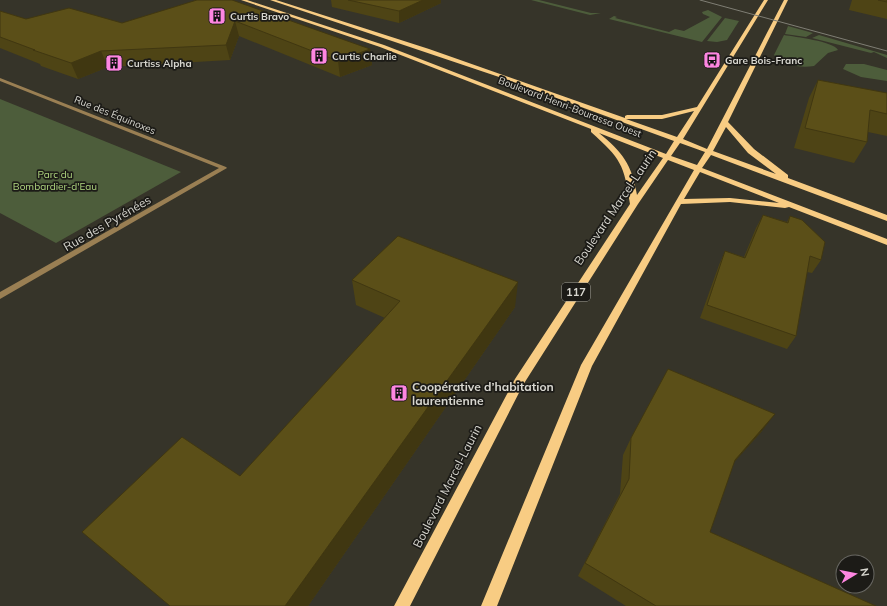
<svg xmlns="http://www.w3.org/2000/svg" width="887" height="606" viewBox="0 0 887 606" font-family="Mulish,sans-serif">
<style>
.green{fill:#4d5d3b}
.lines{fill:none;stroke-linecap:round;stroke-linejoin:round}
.street{fill:#9a7f53;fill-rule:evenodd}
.primary{fill:#f8cc83;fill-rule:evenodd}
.tram{stroke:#7f7e74;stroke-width:1}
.wall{fill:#4e4415}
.shaded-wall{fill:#403711}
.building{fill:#5b4f18;stroke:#403711}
.labels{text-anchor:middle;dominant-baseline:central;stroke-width:3.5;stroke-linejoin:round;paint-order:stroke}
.far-poi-label{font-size:10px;font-weight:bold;fill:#d7d6cf;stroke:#1c1b17;text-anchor:start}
.far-street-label{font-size:10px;fill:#d7d6cf;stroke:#1c1b17}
.far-park-label{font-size:10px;fill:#b2d981;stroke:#1c1b17}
.shield{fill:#1c1b17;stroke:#9f9e98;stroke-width:1}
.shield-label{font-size:11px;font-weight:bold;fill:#d7d6cf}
.street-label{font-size:12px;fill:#d7d6cf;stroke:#1c1b17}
.poi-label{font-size:12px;font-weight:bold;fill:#d7d6cf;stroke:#1c1b17;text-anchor:start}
</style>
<rect width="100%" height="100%" fill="#363429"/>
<g class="green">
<path d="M531 0H539L591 13H601L590 15Z"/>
<path d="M708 10 722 17 702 42 609 19 614 16 617 17 615 18 669 32 675 29 684 31 710 17 703 14 702 12Z"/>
<path d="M725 18 739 21 727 40 717 42 707 41Z"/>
<path d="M788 26 813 33 806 37 785 34Z"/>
<path d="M784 35C795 37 833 41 838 50L828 53 814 66C801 68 783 66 774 55Z"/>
<path d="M819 35 887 55V58L874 52 871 53 812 38Z"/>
<path d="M846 64H864L887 70V81L861 77 843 69Z"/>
<path d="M0 99 181 172 56 243 0 213Z"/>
</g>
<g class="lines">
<path class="street" d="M0 78 226 167 227 168 0 299V292L219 168 0 81Z"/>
<path class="primary" d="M241 0H247L384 45 666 154 674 141 502 78 270 0H276L429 49 625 118V116L627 115H662L697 107 764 0H768L683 139 707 149 784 0H788L728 122 754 149 788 175V178L887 215V221L711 155 702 168 887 239V245L789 207 785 208 730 202 681 204 592 366 497 606H481L581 365 694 170 668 160 638 204 523 385 410 606H394L515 379 630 204C624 164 621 159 591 132V129L380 47ZM694 111 677 137 626 119H662ZM726 127 748 153 776 174 713 151ZM599 133 663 158 637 195C632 164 622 152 599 133ZM680 143 705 152 697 165 671 156ZM700 172 779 203 730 198 684 199Z"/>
<path class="tram" d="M700 0 887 51"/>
</g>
<g class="wall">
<path d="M197 0 370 49 372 65 340 77 239 36 230 60 108 67 78 79 41 66 40 64 0 48V11L26 19 122 23Z"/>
<path d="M331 0H441V3L399 23 332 7Z"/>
<path d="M852 0H887V19L849 10Z"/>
<path d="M818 80 887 93V136L868 132 867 142 854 163 794 148 809 98Z"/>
<path d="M763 215 787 222 790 216 821 260 812 273 807 272 796 336 787 349 700 318 719 265 725 251 744 257 756 228Z"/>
<path d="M352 280 515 307 308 606H170L240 476 385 318 356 305Z"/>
<path d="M762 431 734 462 710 532 876 606H626L578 576 620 494 623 455 631 438Z"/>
</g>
<g class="shaded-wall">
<path d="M423 0H441V3L399 23V11Z"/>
<path d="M235 21 239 36 230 60 226 45Z"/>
<path d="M370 49 372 65 340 77 338 61Z"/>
<path d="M101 51 108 67 78 79 71 63Z"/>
<path d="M518 282 515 307 308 606H285Z"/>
<path d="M775 414 762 431 722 476 735 460Z"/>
</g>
<g class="building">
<path d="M197 0H232L370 49 338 61 235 21 226 45 101 51 71 63 33 50H35L0 37V11L26 19 69 8 122 23Z"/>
<path d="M348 0H423L399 11Z"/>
<path d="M878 0H887V2Z"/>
<path d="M818 80 887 93V114L870 110 867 142 805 128Z"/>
<path d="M763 215 788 223 790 216 802 220 825 242 821 260 810 256 796 336 707 305 725 251 745 258Z"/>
<path d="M398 236 518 282 285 606H170L82 532 182 437 240 476 400 301 352 280Z"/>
<path d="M668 369 775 414 735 460 710 532 876 606H656L585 563 629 479 631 438Z"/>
</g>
<defs>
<g id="building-square" transform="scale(0.9)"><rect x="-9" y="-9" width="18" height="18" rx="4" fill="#fe86e1" stroke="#1c1b17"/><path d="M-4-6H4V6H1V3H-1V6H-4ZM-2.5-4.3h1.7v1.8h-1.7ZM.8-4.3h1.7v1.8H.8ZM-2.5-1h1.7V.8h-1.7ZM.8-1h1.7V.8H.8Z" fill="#111"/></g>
<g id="bus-square" transform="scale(0.9)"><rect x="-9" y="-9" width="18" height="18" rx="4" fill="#fe86e1" stroke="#1c1b17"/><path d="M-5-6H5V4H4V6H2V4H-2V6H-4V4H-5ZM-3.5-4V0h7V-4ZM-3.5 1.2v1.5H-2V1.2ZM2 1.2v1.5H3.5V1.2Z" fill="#111"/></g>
</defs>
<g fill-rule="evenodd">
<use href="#building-square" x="217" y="16"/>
<use href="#building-square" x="319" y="56"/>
<use href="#bus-square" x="712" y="60"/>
<use href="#building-square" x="114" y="63"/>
<use href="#building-square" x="399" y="393"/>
</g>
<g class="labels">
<g class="far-poi-label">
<text x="230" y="16">Curtis Bravo</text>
<text x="332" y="56">Curtis Charlie</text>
<text x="725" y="60">Gare Bois-Franc</text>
<text x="127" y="63">Curtiss Alpha</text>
</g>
<g class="far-street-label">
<text transform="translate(570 107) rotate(21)">Boulevard Henri-Bourassa Ouest</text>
<text transform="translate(115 115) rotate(22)">Rue des Équinoxes</text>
</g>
<g class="far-park-label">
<text x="55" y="174">Parc du<tspan x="55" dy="12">Bombardier-d'Eau</tspan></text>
</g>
<rect class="shield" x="562" y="283" width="28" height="18" rx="3"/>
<g class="shield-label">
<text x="576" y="292">117</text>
</g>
<g class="street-label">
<text transform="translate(615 207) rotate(-56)">Boulevard Marcel-Laurin</text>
<text transform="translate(107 223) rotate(-30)">Rue des Pyrénées</text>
<text transform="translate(447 486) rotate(-63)">Boulevard Marcel-Laurin</text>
</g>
<g class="poi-label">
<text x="412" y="386">Coopérative d’habitation<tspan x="412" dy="14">laurentienne</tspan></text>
</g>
</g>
<g transform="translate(855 574) rotate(80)"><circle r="19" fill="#1c1b17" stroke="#676661"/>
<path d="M0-3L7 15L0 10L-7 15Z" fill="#fe86e1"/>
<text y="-6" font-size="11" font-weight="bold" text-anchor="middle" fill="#d7d6cf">N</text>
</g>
</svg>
